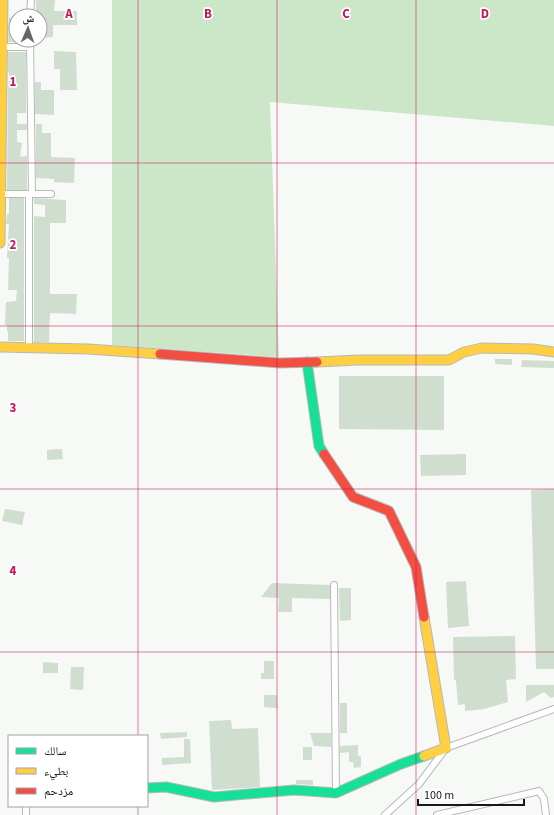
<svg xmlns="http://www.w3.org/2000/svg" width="554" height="815" viewBox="0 0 554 815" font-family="'Source Sans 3','Noto Naskh Arabic',sans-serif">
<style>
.green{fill:#cce6c8}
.building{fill:#d0decf}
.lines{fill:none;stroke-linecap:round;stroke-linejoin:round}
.street-casing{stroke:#b7b9b7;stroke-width:8}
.fast-casing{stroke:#b7b9b7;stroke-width:11}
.slow-casing{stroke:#b7b9b7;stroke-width:11}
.jam-casing{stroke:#b7b9b7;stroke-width:11}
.street{stroke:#fefefe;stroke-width:6}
.fast{stroke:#16e098;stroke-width:9}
.slow{stroke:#ffcf43;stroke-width:9}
.jam{stroke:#f24e42;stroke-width:9}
.grid{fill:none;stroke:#c2185b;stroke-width:1;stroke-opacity:0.55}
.grid-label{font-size:13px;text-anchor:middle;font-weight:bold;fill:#c2185b;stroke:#fff;stroke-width:3.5;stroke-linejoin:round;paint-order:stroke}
</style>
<rect width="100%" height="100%" fill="#f7f9f7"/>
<path class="green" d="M112 0H554V126L270 102 279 357 112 345Z"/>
<g class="building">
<path d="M36 0H55L54 11H77V25H53V37L40 38V16H36Z"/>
<path d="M9 18H16V40H26V42H8Z"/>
<path d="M54 51 76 52 77 90H60V69H54Z"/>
<path d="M8 52H26V113H17V124H27V130H17V142L22 143 20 157 27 156V190H7L8 90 9 78V72H8Z"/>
<path d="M35 82H41V90H54V115L35 114Z"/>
<path d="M36 124H42V133H51V157L75 158 74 183 54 182V179L36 178Z"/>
<path d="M9 198H24V341H8V331H7V325H5L6 302 16 301 17 290H8L9 258H7L9 224H6L7 214H9Z"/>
<path d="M34 198 66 200V223H50V294H77L76 314 50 313 49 342H34V216L45 217V205L34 204Z"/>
<path d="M495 359H512V365L495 364Z"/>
<path d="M522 360 554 361V368L521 367Z"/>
<path d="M339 376H444V430L339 429Z"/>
<path d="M62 449 63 459 47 460V450Z"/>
<path d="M466 454V475L421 476 420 455Z"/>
<path d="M554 489V669H536L531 490Z"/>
<path d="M5 509 25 512 22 525 2 521Z"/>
<path d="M466 581 469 626 448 628 446 582Z"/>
<path d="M272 583 330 585V599L292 598V612H278L279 598 261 597Z"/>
<path d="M339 588H351V620L340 621Z"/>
<path d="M515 636 516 679 506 680 508 702 484 709 465 711V704L458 705 456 680H454L453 637Z"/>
<path d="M264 661H274V679H261V673H264Z"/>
<path d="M43 662 58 663V673H43Z"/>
<path d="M71 667H84L83 690 70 689Z"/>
<path d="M526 685H554V697L551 698 544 692 526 702Z"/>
<path d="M264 695H277L278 708 264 707Z"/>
<rect x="340" y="703" width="7" height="30"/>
<path d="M231 720 232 729 258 728 260 787 212 790 209 721Z"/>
<path d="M187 732V737L161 739 160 733Z"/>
<path d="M310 733H331V747L314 746Z"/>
<path d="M184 739H190L191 763 162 765V758L184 757Z"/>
<path d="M358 745V756H361V767L354 768 353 762H349V752L340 753V746Z"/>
<rect x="303" y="747" width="9" height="13"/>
<path d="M296 780H313V785L296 784Z"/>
</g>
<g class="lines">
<g class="street-casing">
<g id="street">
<path d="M30 16 31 0"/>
<path d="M30 40 32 194"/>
<path d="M0 47H29"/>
<path d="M0 194H51"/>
<path d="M29 194V347"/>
<path d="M334 585 336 793"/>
<path d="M26 806V815"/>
<path d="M385 815 419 784 446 748 554 709"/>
<path d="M437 815 539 791 544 799 546 815"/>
</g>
</g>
<g class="fast-casing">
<g id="fast">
<path d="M307 362 319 446 324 454"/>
<path d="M147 788 166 787 214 797 294 790 336 793 401 764 424 756"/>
</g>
</g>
<g class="slow-casing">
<g id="slow">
<path d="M0 243 3 0"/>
<path d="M0 347 88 349 160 354"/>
<path d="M317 362 358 360H449L464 352 482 348 533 349 554 352"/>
<path d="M424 756 446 748 424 617"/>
</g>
</g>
<g class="jam-casing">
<g id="jam">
<path d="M160 354 280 363 317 362"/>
<path d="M324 454 353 497 389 511 416 567 424 617"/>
</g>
</g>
<use href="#street" class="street"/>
<use href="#fast" class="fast"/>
<use href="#slow" class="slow"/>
<use href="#jam" class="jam"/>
</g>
<path class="grid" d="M138 0V736M277 0V815M416 0V815M0 163H554M0 326H554M0 489H554M0 652H554M138 806V815"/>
<g class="grid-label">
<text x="69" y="18">A</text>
<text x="208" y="18">B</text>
<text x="346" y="18">C</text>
<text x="485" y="18">D</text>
<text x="13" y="86">1</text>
<text x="13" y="249">2</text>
<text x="13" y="412">3</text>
<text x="13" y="575">4</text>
</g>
<rect x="8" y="735" width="140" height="72" fill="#ffffff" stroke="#a2a3a2"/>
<rect x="16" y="748" width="20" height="6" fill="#16e098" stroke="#a2a3a2"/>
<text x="44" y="755" font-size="12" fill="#171817">سالك</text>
<rect x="16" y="768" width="20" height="6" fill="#ffcf43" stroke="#a2a3a2"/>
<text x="44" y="775" font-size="12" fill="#171817">بطيء</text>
<rect x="16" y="788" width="20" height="6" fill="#f24e42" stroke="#a2a3a2"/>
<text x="44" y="795" font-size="12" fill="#171817">مزدحم</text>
<g transform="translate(28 28) rotate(2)"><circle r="19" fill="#ffffff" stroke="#a2a3a2"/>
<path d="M0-3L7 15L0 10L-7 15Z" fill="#656765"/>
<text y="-6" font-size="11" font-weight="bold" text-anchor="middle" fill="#171817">ش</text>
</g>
<path d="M418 799v6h106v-6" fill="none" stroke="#171817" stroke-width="2"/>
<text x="424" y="799" font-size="12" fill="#171817" stroke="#ffffff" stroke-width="3" paint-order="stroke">100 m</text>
</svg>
